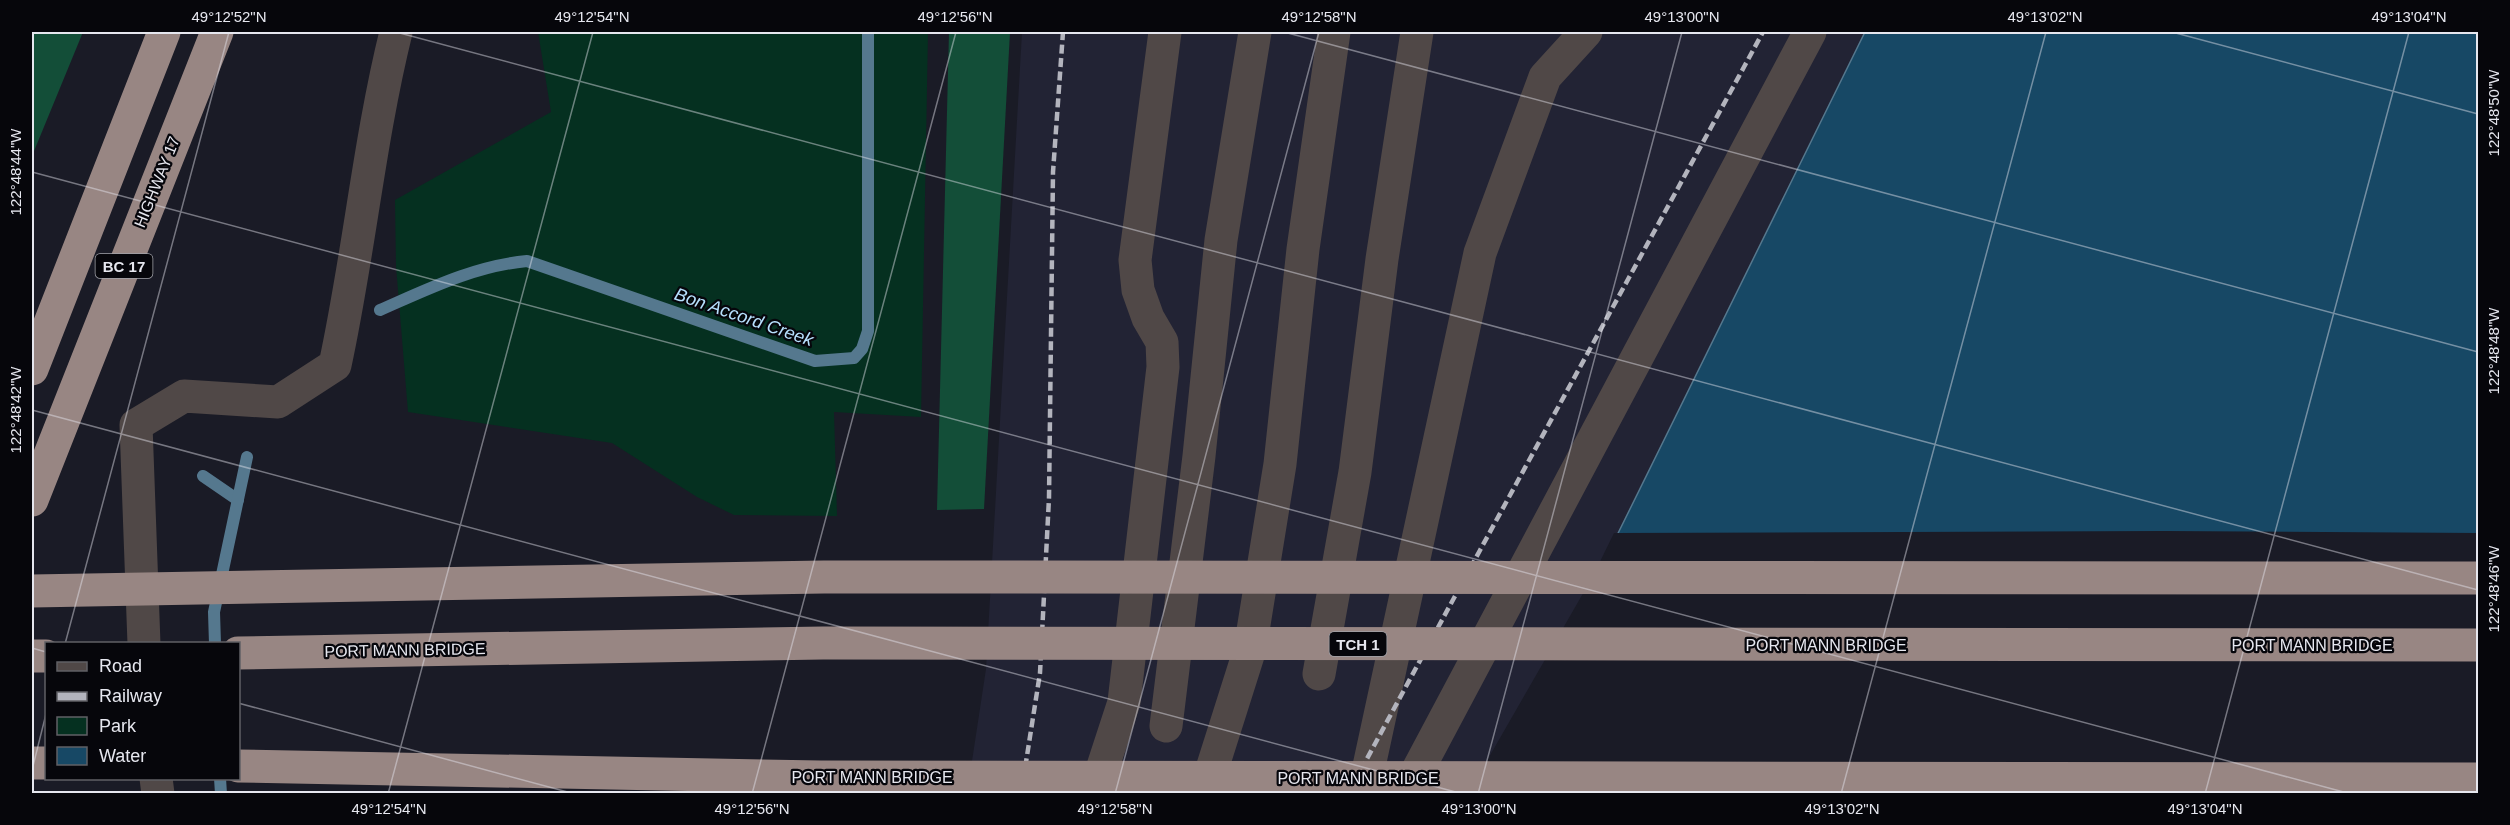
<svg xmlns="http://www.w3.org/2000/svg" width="2510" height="825" viewBox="0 0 2510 825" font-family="Arial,sans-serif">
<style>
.built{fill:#222334}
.green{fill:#053020}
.forest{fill:#134e38}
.water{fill:#174865;stroke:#55788e;stroke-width:1.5}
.pier{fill:#1a1b26}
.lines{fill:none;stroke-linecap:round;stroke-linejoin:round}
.stream{stroke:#55788e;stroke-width:12}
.minor{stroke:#504847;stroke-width:33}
.highway{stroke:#988683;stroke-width:33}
.rail{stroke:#b3b4bd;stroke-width:4.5;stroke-dasharray:9 4.5;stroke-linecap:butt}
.highway-bridge{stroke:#988683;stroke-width:33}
.ticks{fill:none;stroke:#e6e7ef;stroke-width:1.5;stroke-opacity:0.45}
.labels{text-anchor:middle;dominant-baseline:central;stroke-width:4.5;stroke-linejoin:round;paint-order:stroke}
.shield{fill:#06060b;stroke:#a3a4ab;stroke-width:1.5}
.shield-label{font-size:15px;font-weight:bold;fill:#e6e7ef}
.street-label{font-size:16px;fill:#e6e7ef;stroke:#06060b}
.water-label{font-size:18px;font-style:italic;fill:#b7e1fe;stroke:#06060b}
.neatline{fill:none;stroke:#e6e7ef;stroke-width:2}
.ticks-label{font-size:15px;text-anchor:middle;fill:#e6e7ef}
</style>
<rect width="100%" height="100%" fill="#1a1b26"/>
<path class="built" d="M1022 32H1865L1596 578 1471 793 967 794 986 669Z"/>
<path class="green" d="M538 32H928L921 417 834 412 837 516 734 515 697 497 612 443 408 412 396 266 395 200 551 112Z"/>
<g class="forest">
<path d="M32 32H83L32 156Z"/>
<path d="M949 32H1010L984 509 937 510Z"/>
</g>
<path class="water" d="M1865 32H2478V793L1596 578Z"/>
<path class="pier" d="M2164 531 2478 533V794L1469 792 1593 576 1614 533Z"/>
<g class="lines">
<g class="stream">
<path d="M380 310C428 289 474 266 527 261L815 361 854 358 862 349 868 331V32"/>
<path d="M203 476 238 500"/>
<path d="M215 644 214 612 247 457"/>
<path d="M220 778 221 794"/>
</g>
<g class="minor">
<path d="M144 644 136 425 184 396 278 402 335 365C359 254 369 141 396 32"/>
<path d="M1319 674 1355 472 1382 259 1417 32"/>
<path d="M1166 726 1199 456 1221 240 1255 32"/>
<path d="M156 778 158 794"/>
<path d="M1094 794 1124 702 1163 367 1162 342 1148 318 1138 290 1135 260 1165 32"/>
<path d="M1204 794 1250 649 1280 464 1303 249 1334 32"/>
<path d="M1363 794 1480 253 1545 77 1586 32"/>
<path d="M1405 794 1810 32"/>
</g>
<g class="highway">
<path d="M32 369 164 32"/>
<path d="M32 500 217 32"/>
<path d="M32 656H46"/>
<path d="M32 763H46"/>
</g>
<g class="rail">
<path d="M1021 794 1040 673 1049 498 1053 172 1063 32"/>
<path d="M1348 794C1485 539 1625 286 1763 32"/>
</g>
<g class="highway-bridge">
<path d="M32 591 824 577 2478 578"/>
<path d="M238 653 823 643 2478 645"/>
<path d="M238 766 821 777 2478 779"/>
</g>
</g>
<path class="ticks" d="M396 32 2478 590M1284 32 2478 352M2172 32 2478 114M32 172 2351 794M32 410 1463 794M65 644 229 32M32 648 46 652M238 703 575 794M32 770 46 714M388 794 593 32M752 794 956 32M1115 794 1319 32M1478 794 1682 32M1841 794 2046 32M2205 794 2409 32"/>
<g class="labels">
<g class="shield">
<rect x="95.5" y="254" width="57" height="24" rx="4.5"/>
<rect x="1329.5" y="632" width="57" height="24" rx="4.5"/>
</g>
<g class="shield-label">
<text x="124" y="266">BC 17</text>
<text x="1358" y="644">TCH 1</text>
</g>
<g class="street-label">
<text transform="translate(157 182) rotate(-68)">HIGHWAY 17</text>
<text x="1826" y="645">PORT MANN BRIDGE</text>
<text x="2312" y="645">PORT MANN BRIDGE</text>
<text transform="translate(405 650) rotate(-1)">PORT MANN BRIDGE</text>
<text x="872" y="777">PORT MANN BRIDGE</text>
<text x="1358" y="778">PORT MANN BRIDGE</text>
</g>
<g class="water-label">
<text transform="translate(744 317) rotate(19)">Bon Accord Creek</text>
</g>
</g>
<rect width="2510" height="825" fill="none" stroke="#06060b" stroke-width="66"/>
<rect x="45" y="642" width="195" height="138" fill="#06060b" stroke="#606066" stroke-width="1.5"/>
<rect x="57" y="662" width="30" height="9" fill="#504847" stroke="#606066" stroke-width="1.5"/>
<text x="99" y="672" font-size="18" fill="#e6e7ef">Road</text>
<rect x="57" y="692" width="30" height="9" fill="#b3b4bd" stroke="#606066" stroke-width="1.5"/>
<text x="99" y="702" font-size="18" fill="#e6e7ef">Railway</text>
<rect x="57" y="717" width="30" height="18" fill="#053020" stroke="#606066" stroke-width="1.5"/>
<text x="99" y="732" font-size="18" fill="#e6e7ef">Park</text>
<rect x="57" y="747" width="30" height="18" fill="#174865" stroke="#606066" stroke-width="1.5"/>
<text x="99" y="762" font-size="18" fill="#e6e7ef">Water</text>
<rect x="33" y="33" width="2444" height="759" class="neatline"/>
<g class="ticks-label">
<text x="229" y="22">49°12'52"N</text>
<text x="592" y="22">49°12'54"N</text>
<text x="955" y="22">49°12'56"N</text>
<text x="1319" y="22">49°12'58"N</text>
<text x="1682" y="22">49°13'00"N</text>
<text x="2045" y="22">49°13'02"N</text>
<text x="2409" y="22">49°13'04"N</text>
<text transform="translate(2494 113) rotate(-90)" y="5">122°48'50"W</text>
<text transform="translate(16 172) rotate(-90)" y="5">122°48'44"W</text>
<text transform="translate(2494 351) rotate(-90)" y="5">122°48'48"W</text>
<text transform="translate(16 410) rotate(-90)" y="5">122°48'42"W</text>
<text transform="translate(2494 589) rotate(-90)" y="5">122°48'46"W</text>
<text x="389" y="814">49°12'54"N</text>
<text x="752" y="814">49°12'56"N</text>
<text x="1115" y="814">49°12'58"N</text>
<text x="1479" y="814">49°13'00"N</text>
<text x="1842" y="814">49°13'02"N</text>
<text x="2205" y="814">49°13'04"N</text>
</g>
</svg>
